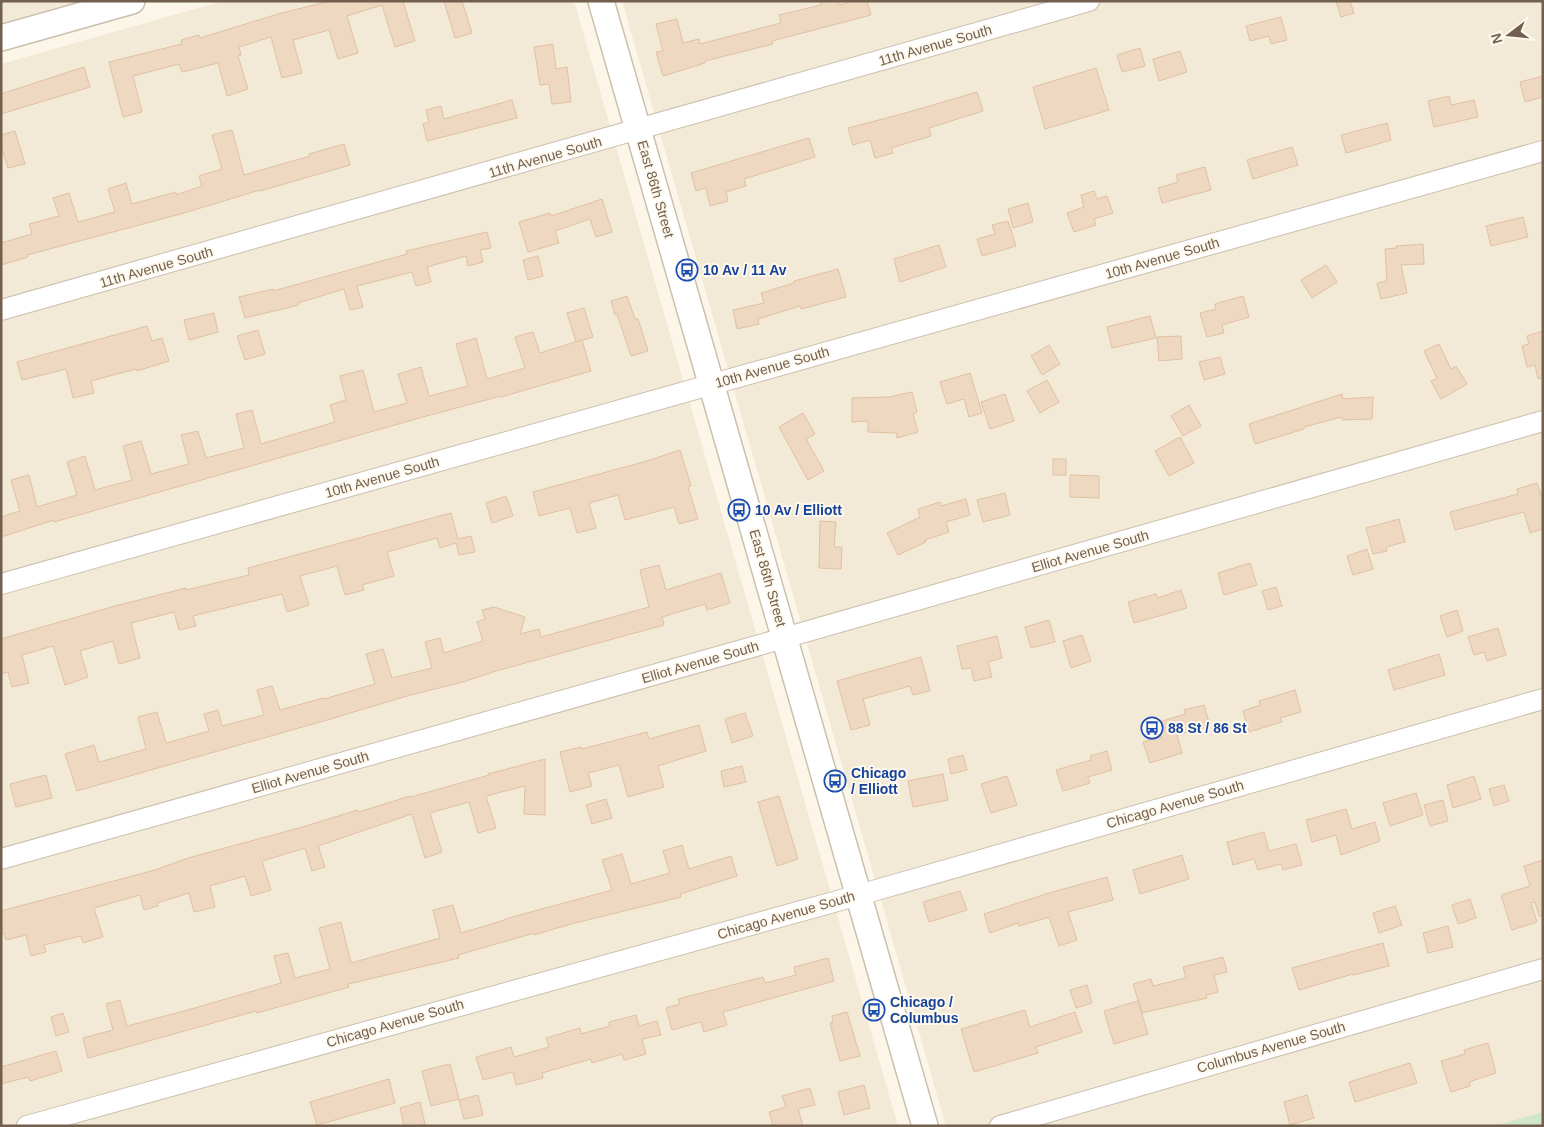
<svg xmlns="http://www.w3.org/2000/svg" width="1544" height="1127" viewBox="0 0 1544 1127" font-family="Arial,sans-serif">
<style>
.residential{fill:#f2e9d6}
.green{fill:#d0e8c7}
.building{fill:#efd8c1;stroke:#e0c1a2}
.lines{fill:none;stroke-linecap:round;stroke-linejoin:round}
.minor-casing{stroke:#ccbfae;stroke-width:22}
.tertiary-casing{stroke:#ccbfae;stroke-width:28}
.minor{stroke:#fff;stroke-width:20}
.tertiary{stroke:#fff;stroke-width:25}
.labels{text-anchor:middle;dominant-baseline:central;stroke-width:4;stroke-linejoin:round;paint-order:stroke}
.street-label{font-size:14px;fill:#735f4d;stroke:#fef9ee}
.transit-label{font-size:14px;font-weight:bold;fill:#164399;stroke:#fef9ee;text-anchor:start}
</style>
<rect width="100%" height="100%" fill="#fbf6e8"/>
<g class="residential">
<path d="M1 1H81L1 24Z"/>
<path d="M223 1H574L898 1126H1V64Z"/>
<path d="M622 1H1543V1112L1494 1126H946Z"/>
</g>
<path class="green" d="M1543 1112V1126H1494Z"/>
<g class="building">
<path d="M330 1H403L415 41 395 47 382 5 347 16 358 53 338 59 329 30 293 40 302 73 282 78 271 37 239 47 241 55 238 56 248 89 227 96 218 63 182 72 179 64 133 76 142 112 123 117 109 62 182 44 181 40 199 35 200 38 278 14Z"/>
<path d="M444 1H462L472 33 455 38Z"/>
<path d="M820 1H838L839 5 853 1H867L871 15 772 41 773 44 705 61V63L663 76 656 52 663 51 656 24 677 19 683 43 699 39 700 44 781 23 779 15 821 5Z"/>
<path d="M1336 1H1350L1354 13 1341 17Z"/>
<path d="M1281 17 1287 40 1271 44 1269 36 1250 41 1246 26Z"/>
<path d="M553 44 556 69 567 67 571 102 552 104 549 84 540 85 534 47Z"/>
<path d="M1140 48 1145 66 1122 72 1117 55Z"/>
<path d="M1180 51 1187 72 1159 81 1153 59Z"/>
<path d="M84 67 90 87 1 114V94Z"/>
<path d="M1096 68 1109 110 1045 129 1033 87Z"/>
<path d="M1543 76V97L1525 102 1520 82Z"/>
<path d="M977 92 983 111 929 128 931 136 891 148 893 153 875 158 870 140 853 145 848 128 902 114Z"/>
<path d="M1449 96 1451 105 1474 100 1478 117 1434 127 1428 101Z"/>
<path d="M512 100 517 118 427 141 423 124 429 122 426 110 441 106 444 119Z"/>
<path d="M1387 123 1391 140 1346 153 1341 135Z"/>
<path d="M232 130 244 175 310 156 309 154 344 144 350 165 260 191V190L184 213 27 255 28 257 1 265V243L32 234 29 224 59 216 53 198 69 193 78 222 115 212 108 189 126 183 132 204 176 192V195L202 186 199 176 222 169 212 135Z"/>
<path d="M15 131 25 164 8 168 1 146V135Z"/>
<path d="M809 138 815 157 744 179 746 186 726 192 728 201 710 206 706 188 696 191 691 173Z"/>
<path d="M1292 147 1298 165 1253 179 1247 160Z"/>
<path d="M1205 167 1211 190 1162 203 1158 188 1178 182 1176 175Z"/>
<path d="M1094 191 1097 199 1107 196 1113 213 1094 219 1096 225 1074 232 1067 213 1084 207 1081 195Z"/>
<path d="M602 199 612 232 596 237 590 219 555 231 559 243 528 252 519 222 550 213 551 216Z"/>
<path d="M1028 203 1033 222 1013 228 1008 209Z"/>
<path d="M1523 217 1528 237 1491 246 1486 226Z"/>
<path d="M1008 221 1016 246 982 256 977 239 995 234 992 225Z"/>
<path d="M487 232 491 248 480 250 483 262 468 266 466 256 427 267 431 282 416 286 412 272 357 286 363 307 350 310 344 289 298 303 299 305 245 318 239 297 273 289V291L407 254 406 251Z"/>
<path d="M1423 244 1424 264 1401 265 1407 293 1381 299 1377 283 1387 281 1385 249 1397 248 1396 246Z"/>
<path d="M939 245 946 267 900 282 894 259Z"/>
<path d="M538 256 543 276 528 280 523 260Z"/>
<path d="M1326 265 1337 282 1312 298 1301 280Z"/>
<path d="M838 269 846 297 801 309 800 306 758 319 759 324 737 329 733 310 764 303 761 293 794 283V281Z"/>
<path d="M627 296 635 319H638L648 351 631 356 617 314 615 315 611 301Z"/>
<path d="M1243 296 1249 317 1222 325 1224 333 1207 337 1200 313 1216 309 1215 304Z"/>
<path d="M584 308 593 337 576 342 567 313Z"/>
<path d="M214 313 218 332 189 340 184 320Z"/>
<path d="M1150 316 1156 338 1112 348 1107 327Z"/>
<path d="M147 326 152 341 162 338 169 361 137 371 136 369 91 381 94 393 73 398 66 369 22 380 17 362Z"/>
<path d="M258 330 265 354 245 360 237 336Z"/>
<path d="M1543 331V378L1538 379 1535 365 1527 367 1522 346 1529 344 1527 336Z"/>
<path d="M533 332 540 353 582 340 591 371 501 397V396L423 417 54 522V520L1 537V517L20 511 11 480 29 475 37 507 77 495 67 462 85 456 95 490 132 480 123 446 141 441 151 474 189 464 181 435 198 431 206 458 244 448 236 414 252 410 261 444 335 422 330 405 346 400 340 376 363 370 374 412 407 403 398 374 421 367 429 396 468 386 456 344 476 338 487 379 525 368 515 337Z"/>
<path d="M1181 336 1182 359 1159 361 1157 337Z"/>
<path d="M1439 344 1451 369 1456 366 1467 384 1441 399 1431 381 1437 378 1424 351Z"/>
<path d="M1049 345 1060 364 1042 375 1031 356Z"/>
<path d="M1220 357 1225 374 1204 380 1199 362Z"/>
<path d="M970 373 982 413 969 417 964 399 947 404 940 382Z"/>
<path d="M1047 380 1059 402 1040 413 1027 391Z"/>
<path d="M912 392 917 412 913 414 918 432 897 438 896 433 868 432V421L852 422V398L889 397Z"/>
<path d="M1005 394 1014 421 990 429 981 402Z"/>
<path d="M1342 394 1343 399 1373 397 1372 419 1342 420 1341 417 1304 427V429L1255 444 1249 424Z"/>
<path d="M1189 405 1201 426 1183 436 1171 416Z"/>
<path d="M803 413 815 434 806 439 824 471 808 480 779 427Z"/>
<path d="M1180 437 1194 463 1169 476 1155 451Z"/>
<path d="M680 450 691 486 688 487 698 519 679 524 674 507 625 520 618 495 589 503 596 528 577 533 570 508 539 516 533 492 647 461Z"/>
<rect x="1053" y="459" width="13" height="16"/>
<path d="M1070 475 1099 476V498L1070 497Z"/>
<path d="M1537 483 1543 500V529L1530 533 1524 512 1455 530 1450 512 1518 494 1517 489Z"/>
<path d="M1005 493 1010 515 983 522 977 500Z"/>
<path d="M506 496 513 516 492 523 486 503Z"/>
<path d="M966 499 970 515 946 522 949 532 925 540 926 542 898 555 887 533 920 517 918 509 940 502 941 506Z"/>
<path d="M451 513 458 539 471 536 475 552 459 555 456 543 440 548 437 538 387 552 394 576 362 585 364 590 345 595 337 566 300 576 309 605 287 612 282 594 193 616 196 626 179 630 174 612 131 623 140 658 119 664 113 641 80 651 88 677 65 685 53 646 22 655 29 683 12 687 8 672 1 674V639L115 606 186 588V590L249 575 248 568Z"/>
<path d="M1399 519 1405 542 1386 547 1387 551 1373 554 1366 528Z"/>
<path d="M820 521 836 522 834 547H842L841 569 819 568Z"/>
<path d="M1367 549 1373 569 1353 575 1347 556Z"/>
<path d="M1250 563 1257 585 1224 595 1218 573Z"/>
<path d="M659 565 666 590 721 573 730 603 707 610 705 604 662 617 664 625 496 671 463 682 407 696 327 720 77 791 65 754 94 745 99 762 146 749 138 717 157 712 166 743 209 731 204 714 218 710 222 726 264 715 257 690 272 686 280 710 323 698 324 699 375 684 366 654 383 649 392 678 432 668 425 642 440 638 444 653 483 641 477 622 485 619 482 610 494 607 525 617 520 634 539 629 541 637 649 607 640 570Z"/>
<path d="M1276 587 1282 606 1268 610 1262 591Z"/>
<path d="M1181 590 1187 608 1134 623 1128 602 1156 594 1157 598Z"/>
<path d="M1457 610 1463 631 1447 637 1440 616Z"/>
<path d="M1049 620 1055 642 1031 648 1025 627Z"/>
<path d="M1498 628 1506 655 1487 661 1484 652 1474 655 1468 637Z"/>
<path d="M1082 635 1091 661 1071 668 1063 641Z"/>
<path d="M997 636 1002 658 988 662 992 677 974 681 971 668 962 669 957 646Z"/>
<path d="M1439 654 1445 675 1394 690 1388 670Z"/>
<path d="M921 657 930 691 913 695 910 686 863 699 870 725 851 730 837 681Z"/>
<path d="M1295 690 1301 712 1280 718 1282 722 1249 732 1243 711 1260 705 1259 701Z"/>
<path d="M1204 705 1210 726 1177 735 1182 753 1150 763 1143 742 1161 737 1156 723 1185 714 1184 710Z"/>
<path d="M745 713 753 736 732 743 725 719Z"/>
<path d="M699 725 706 751 658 766 664 787 628 797 619 765 588 773 592 786 570 792 560 752 581 747 582 749 647 732 649 739Z"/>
<path d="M1107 751 1112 770 1088 777 1090 783 1063 791 1056 770 1091 760 1090 756Z"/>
<path d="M963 755 967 770 951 774 948 759Z"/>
<path d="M545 759V815L524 814 525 786 486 796 496 828 478 833 469 802 430 813 442 852 425 858 412 814 318 846 325 867 312 871 305 848 262 861 271 890 251 896 245 876 210 886 215 907 194 912 189 893 157 903 158 906 144 910 140 895 94 908 103 937 83 943 81 936 44 945 46 952 31 956 26 935 6 940 4 933 1 934V911L155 870 188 858 299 828 358 810 359 812 410 796 411 797 489 775 488 774Z"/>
<path d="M742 766 746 782 724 787 721 771Z"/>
<path d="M943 774 948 800 913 807 908 781Z"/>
<path d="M46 775 52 798 16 807 10 784Z"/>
<path d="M1007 776 1017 805 991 813 981 784Z"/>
<path d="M1474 776 1481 799 1453 808 1447 785Z"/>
<path d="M1504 785 1509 801 1494 806 1489 789Z"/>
<path d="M1416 793 1423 815 1390 826 1383 803Z"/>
<path d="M779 796 798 859 777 866 758 802Z"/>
<path d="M606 799 612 818 592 824 586 805Z"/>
<path d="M1443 800 1448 821 1430 826 1424 805Z"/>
<path d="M1346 809 1352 829 1375 822 1380 841 1341 855 1336 835 1312 842 1306 820Z"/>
<path d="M1264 832 1269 851 1296 844 1302 865 1283 870 1281 864 1258 870 1254 859 1233 865 1227 842Z"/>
<path d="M682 845 689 869 731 856 737 876 680 894 681 897 571 924 534 935V933L458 955 459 958 348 984 349 987 257 1013 256 1011 88 1058 83 1038 113 1030 106 1004 120 1000 127 1026 184 1011 281 983 274 956 288 953 295 978 330 969 319 928 341 922 351 963 440 938 433 910 453 905 461 933 505 920V919L612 890 602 860 622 854 631 884 670 873 663 851Z"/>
<path d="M1182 855 1189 879 1140 894 1133 870Z"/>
<path d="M1543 860V916H1539L1535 902 1531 903 1537 922 1512 930 1501 895 1530 886 1524 866Z"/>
<path d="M1107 877 1113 900 1068 912 1077 940 1059 946 1049 917 1019 926 1018 923 990 933 984 914 1049 893Z"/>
<path d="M960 891 967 910 929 922 923 902Z"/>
<path d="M1470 899 1476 918 1458 924 1452 905Z"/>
<path d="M1395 906 1402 925 1379 933 1373 913Z"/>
<path d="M1448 926 1453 947 1428 953 1423 933Z"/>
<path d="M1383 943 1389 966 1353 975V974L1299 990 1292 968Z"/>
<path d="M1223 957 1227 972 1214 975 1218 992 1206 995 1207 998 1142 1013 1133 984 1151 979 1153 986 1186 978 1183 967Z"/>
<path d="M828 958 834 981 723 1012 727 1025 704 1032 701 1022 672 1030 666 1008 680 1004 678 999 763 977 765 983 796 975 794 967Z"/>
<path d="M1087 985 1092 1003 1076 1008 1070 990Z"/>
<path d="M1138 1001 1148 1034 1114 1044 1104 1011Z"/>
<path d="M1025 1010 1030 1027 1075 1012 1082 1032 1036 1047 1038 1053 974 1072 961 1029Z"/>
<path d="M847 1012 860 1056 840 1061 830 1023 833 1022 832 1016Z"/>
<path d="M63 1013 69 1032 56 1036 51 1017Z"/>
<path d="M636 1015 639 1026 657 1021 661 1035 642 1039 646 1054 624 1060 622 1054 592 1063 591 1059 542 1073 543 1078 516 1085 513 1072 483 1080 476 1057 511 1047 514 1057 549 1047 546 1038 580 1028 581 1034 610 1026 609 1022Z"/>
<path d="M1488 1043 1496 1073 1469 1082 1470 1086 1451 1092 1441 1061 1465 1054 1464 1050Z"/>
<path d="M56 1051 62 1071 30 1081 28 1077 1 1084V1067Z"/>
<path d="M1410 1063 1417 1083 1355 1102 1349 1082Z"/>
<path d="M450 1064 459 1099 431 1106 422 1071Z"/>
<path d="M389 1079 395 1103 317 1125 310 1102Z"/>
<path d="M864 1085 870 1108 844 1115 838 1092Z"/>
<path d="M810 1088 815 1105 798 1109 803 1126H773L769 1112 786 1107 782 1096Z"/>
<path d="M478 1095 483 1115 464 1119 459 1100Z"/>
<path d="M1307 1095 1314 1118 1290 1125 1284 1102Z"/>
<path d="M420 1102 425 1124 417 1126H404L400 1108Z"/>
</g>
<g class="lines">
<g class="minor-casing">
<g id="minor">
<path d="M1 310 1089 1"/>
<path d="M1 584 1543 151"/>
<path d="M1 859 763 644 1543 421"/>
<path d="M27 1126 859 895 1543 699"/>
<path d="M1000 1126 1543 969"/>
</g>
</g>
<g class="tertiary-casing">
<g id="tertiary">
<path d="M601 1 925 1126"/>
<path d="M1 38 132 1"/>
</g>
</g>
<use href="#minor" class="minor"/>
<use href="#tertiary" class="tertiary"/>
</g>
<defs>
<g id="bus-ring" transform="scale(1.125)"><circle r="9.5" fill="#fef9ee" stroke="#1a4fb4" stroke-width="1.5"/><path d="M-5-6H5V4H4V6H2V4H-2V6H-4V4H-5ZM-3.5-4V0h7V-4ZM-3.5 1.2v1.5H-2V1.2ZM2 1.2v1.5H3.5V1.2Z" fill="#1a4fb4"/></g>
</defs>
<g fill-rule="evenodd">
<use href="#bus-ring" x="687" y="270"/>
<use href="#bus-ring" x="739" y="510"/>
<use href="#bus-ring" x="1152" y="728"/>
<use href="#bus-ring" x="835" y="781"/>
<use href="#bus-ring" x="874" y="1010"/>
</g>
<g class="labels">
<g class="street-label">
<text transform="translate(935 45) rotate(-16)">11th Avenue South</text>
<text transform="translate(545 157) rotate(-16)">11th Avenue South</text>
<text transform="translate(656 189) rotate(74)">East 86th Street</text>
<text transform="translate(1162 258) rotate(-16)">10th Avenue South</text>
<text transform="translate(156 267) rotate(-16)">11th Avenue South</text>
<text transform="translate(772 367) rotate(-16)">10th Avenue South</text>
<text transform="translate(382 477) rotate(-16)">10th Avenue South</text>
<text transform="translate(1090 551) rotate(-16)">Elliot Avenue South</text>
<text transform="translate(768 578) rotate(74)">East 86th Street</text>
<text transform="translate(700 662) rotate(-16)">Elliot Avenue South</text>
<text transform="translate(310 772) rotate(-16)">Elliot Avenue South</text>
<text transform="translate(1175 804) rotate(-16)">Chicago Avenue South</text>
<text transform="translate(786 915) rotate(-16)">Chicago Avenue South</text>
<text transform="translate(395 1023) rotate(-16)">Chicago Avenue South</text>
<text transform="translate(1271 1047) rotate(-16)">Columbus Avenue South</text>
</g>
<g class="transit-label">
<text x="703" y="270">10 Av / 11 Av</text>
<text x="755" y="510">10 Av / Elliott</text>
<text x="1168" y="728">88 St / 86 St</text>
<text x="851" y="773">Chicago<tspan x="851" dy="16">/ Elliott</tspan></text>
<text x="890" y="1002">Chicago /<tspan x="890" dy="16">Columbus</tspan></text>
</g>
</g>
<rect width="1544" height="1127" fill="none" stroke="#735f4d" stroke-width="5"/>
<g transform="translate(1509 35) rotate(254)" stroke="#fef9ee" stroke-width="4" paint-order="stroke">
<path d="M0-4L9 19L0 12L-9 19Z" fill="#735f4d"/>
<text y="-8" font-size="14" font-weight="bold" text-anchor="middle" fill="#735f4d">N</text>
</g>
</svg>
